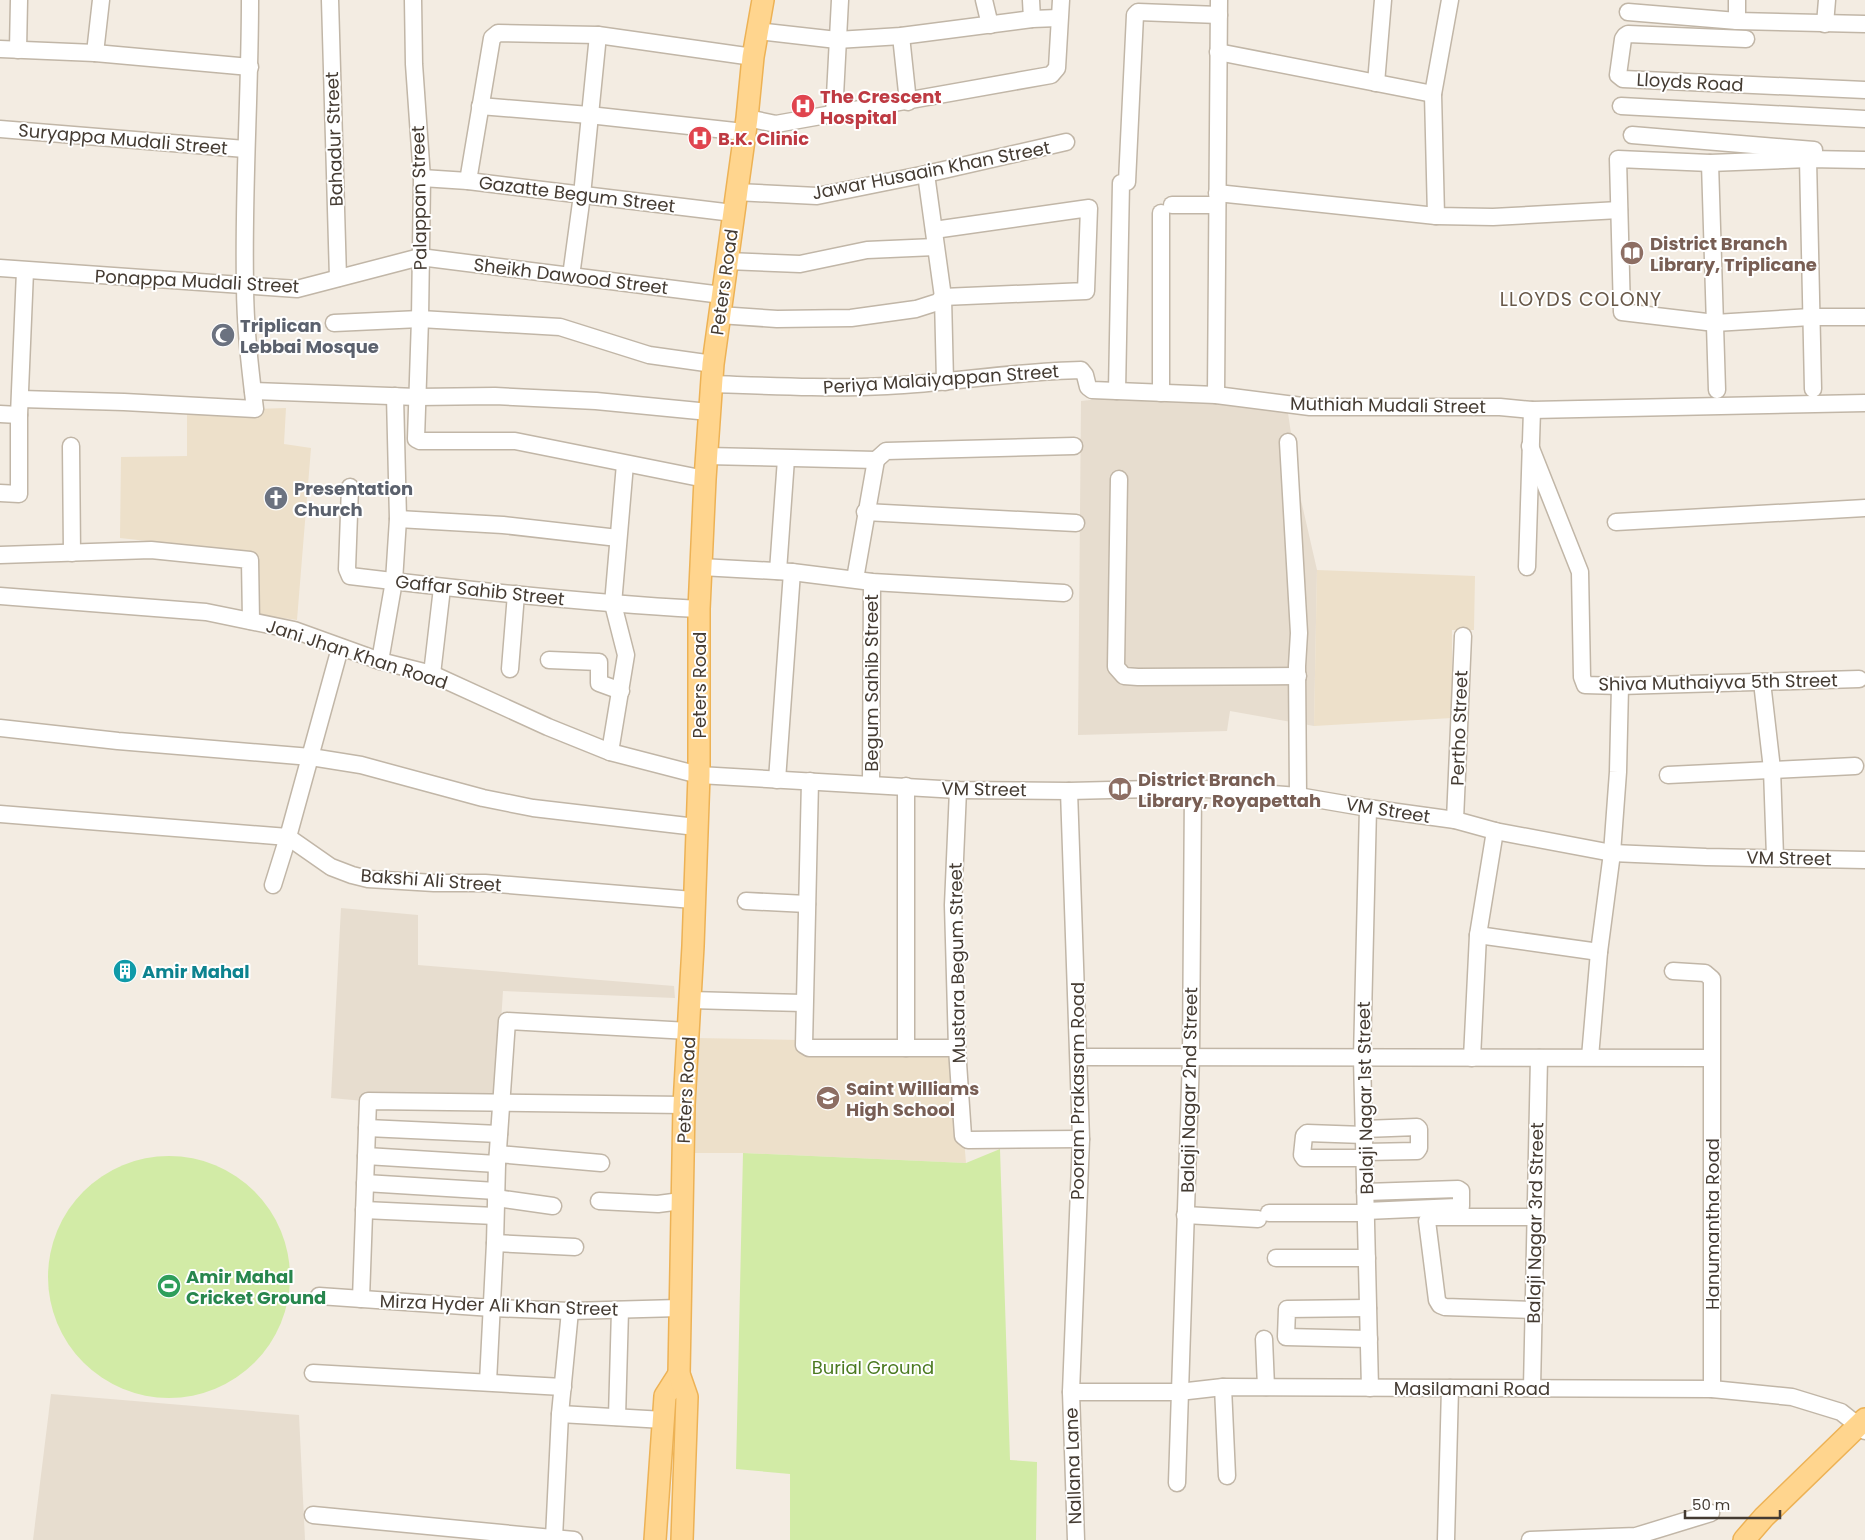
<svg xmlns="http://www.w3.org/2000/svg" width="1865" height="1540" viewBox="0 0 1865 1540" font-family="Poppins,sans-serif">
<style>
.residential{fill:#e7ddcf}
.education{fill:#ede0ca}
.green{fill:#d2eba6}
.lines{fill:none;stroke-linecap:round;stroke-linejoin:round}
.minor-casing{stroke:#c1b6a7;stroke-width:19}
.major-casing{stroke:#edb255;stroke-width:24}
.minor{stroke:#fff;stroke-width:16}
.major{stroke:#ffd58e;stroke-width:21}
.labels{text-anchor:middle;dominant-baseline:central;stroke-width:4;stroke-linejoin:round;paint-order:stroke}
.street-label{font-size:18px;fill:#443b32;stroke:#fff}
.health-label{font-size:18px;font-weight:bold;fill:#be3a42;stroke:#fff;text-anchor:start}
.education-label{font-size:18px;font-weight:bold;fill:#785e54;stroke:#fff;text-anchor:start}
.worship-label{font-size:18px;font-weight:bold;fill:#5b616d;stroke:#fff;text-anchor:start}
.culture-label{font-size:18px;font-weight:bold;fill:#0d838f;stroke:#fff;text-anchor:start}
.leisure-label{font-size:18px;font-weight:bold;fill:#27864d;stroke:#fff;text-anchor:start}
.park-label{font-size:18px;fill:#4b7a21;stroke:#fff}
.neighbourhood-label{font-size:19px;letter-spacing:1px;fill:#685848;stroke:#fff}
</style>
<rect width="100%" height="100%" fill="#f3ece2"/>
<g class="residential">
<path d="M1209 387 1288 413 1301 500 1317 570 1314 726 1230 711 1227 731 1078 735 1081 401Z"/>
<path d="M341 908 418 915V965L674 986 675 998 503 991 496 1099 364 1101 331 1098Z"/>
<path d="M51 1394 299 1415 305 1540H33Z"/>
</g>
<g class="education">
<path d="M286 408 284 444 311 448 297 620 254 614 255 553 120 538 121 457 187 456V411Z"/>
<path d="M1317 570 1475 576 1474 630H1452V718L1314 726Z"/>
<path d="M697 1038 956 1043 966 1163 743 1153H693Z"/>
</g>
<g class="green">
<path d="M1000 1149 1010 1460 1037 1462 1036 1540H790V1474L736 1469 743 1153 966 1163Z"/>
<circle cx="169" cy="1277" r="121"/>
</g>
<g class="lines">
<g class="minor-casing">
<g id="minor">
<path d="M330 0 338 278"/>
<path d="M413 0 414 64 422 178 420 319 416 439 420 441H515L705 479"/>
<path d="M984 0 990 25"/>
<path d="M1031 0 1032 19"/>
<path d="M1737 0V21"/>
<path d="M1628 12 1737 21 1865 24"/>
<path d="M1825 24 1827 0"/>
<path d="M758 31 837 40 901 36 1032 19 1058 18"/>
<path d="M901 36 908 102"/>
<path d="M1746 39 1628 34 1625 36 1623 39 1618 75 1623 79 1865 90"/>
<path d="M0 49 95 53 250 67"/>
<path d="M18 50 19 0"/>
<path d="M1218 52 1433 94"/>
<path d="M95 53 101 0"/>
<path d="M1376 83 1383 0"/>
<path d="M480 106 589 115 744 132"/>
<path d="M1621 106 1865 119"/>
<path d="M834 115 840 0"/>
<path d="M747 118 776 124 1051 75 1057 68 1061 0"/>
<path d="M0 129 245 149"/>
<path d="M1632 135 1814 150"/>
<path d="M1808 159 1813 389"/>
<path d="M1865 160 1808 159 1710 163 1618 159 1622 312 1715 323 1811 317H1865"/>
<path d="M1710 163 1717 390"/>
<path d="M926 174 943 297 945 382"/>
<path d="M422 178 468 181 733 213"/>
<path d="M468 181 492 38 498 33 598 35 753 57"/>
<path d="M736 192 817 196 926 174 1066 142"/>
<path d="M1217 193 1436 216 1493 217 1619 210"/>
<path d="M1172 205H1217"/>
<path d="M1436 216 1433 94 1450 0"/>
<path d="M727 261 800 264 867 250 935 247"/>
<path d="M0 268 297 289 420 257 722 295"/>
<path d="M571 276 582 195 598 35"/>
<path d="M719 315 777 319 851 318 916 309 938 302 943 297 1086 291 1089 208 934 230"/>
<path d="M334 323 420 319 560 327 649 355 713 364"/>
<path d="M712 384C770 386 829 389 887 386 952 383 1016 371 1081 370L1085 375 1088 387 1092 390 1216 395 1310 407H1500L1532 410 1865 403"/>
<path d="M253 391 417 397 495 396 596 401 709 412"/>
<path d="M1117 391 1121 183 1127 182 1135 15 1138 12 1219 15"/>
<path d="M1161 393V213"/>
<path d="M1216 395 1219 0"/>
<path d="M21 399 124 402 255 409C250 368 245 326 245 284 243 190 250 95 250 0"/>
<path d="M0 414 19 415"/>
<path d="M1288 442 1299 633 1297 666 1298 796"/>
<path d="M71 446 72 553"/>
<path d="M1530 446 1580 572 1582 677 1585 685 1620 686 1859 679"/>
<path d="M706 456 876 460 886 451 1074 446"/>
<path d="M1119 479 1116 667 1124 676 1138 677 1298 676"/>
<path d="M350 487 347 569 350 576C466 590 583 603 699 609"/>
<path d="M0 493 19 494V415L25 271"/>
<path d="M865 512 1076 523"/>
<path d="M398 519 503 525 618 538"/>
<path d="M1616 522 1865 508"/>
<path d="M0 555 151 550 250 560 251 621"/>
<path d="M701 567 792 572 872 582 1064 593"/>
<path d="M1527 567 1532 410"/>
<path d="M778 571 786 459"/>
<path d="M855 579 876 460"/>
<path d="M0 596 206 612 294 630 380 661 432 674 548 727 610 752 699 775 958 790 1069 791 1193 788 1298 796 1368 808 1455 820 1495 831 1612 853 1706 857 1865 860"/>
<path d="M549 660 599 662V683L621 691"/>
<path d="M380 661 394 581 398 519 395 396"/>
<path d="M510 669 516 594"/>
<path d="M432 674 442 588"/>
<path d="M1762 682 1772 769 1775 857"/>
<path d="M0 728 118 741 311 757 361 765 483 798 533 808 696 827"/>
<path d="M610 752 626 655 613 604 625 464"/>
<path d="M1668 775 1855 766"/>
<path d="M777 780 792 572"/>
<path d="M810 781 804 1045 809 1048H957"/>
<path d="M871 784 872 582"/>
<path d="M958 790 953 905 957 1048 963 1136 968 1140 1081 1139"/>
<path d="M1069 791 1081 1139 1071 1392 1076 1540"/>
<path d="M1368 808 1362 1058 1370 1388"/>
<path d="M0 814 288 837 331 867 352 875 368 879 434 883H485L693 900"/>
<path d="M1455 820 1463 636"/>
<path d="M273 885 288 837 340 648"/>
<path d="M746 901 807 904"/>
<path d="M1478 935 1599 952"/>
<path d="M1673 971 1705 973 1712 979V1389"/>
<path d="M690 1000 804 1003"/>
<path d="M906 1048V786"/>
<path d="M1079 1057 1711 1058"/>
<path d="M1590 1057 1599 952 1612 853 1618 772 1620 686"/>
<path d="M1472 1058 1478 935 1495 831"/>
<path d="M367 1128 499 1134"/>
<path d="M1364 1129 1417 1127 1419 1129V1148L1417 1151 1364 1152"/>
<path d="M1364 1135 1307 1133 1304 1136 1302 1155 1304 1158H1364"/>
<path d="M498 1154 601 1163"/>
<path d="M366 1156 497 1164"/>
<path d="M365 1183 496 1191"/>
<path d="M1365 1192 1458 1189 1461 1191V1206L1457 1207 1366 1211"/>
<path d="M496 1198 553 1206"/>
<path d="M599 1201 658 1204 681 1201"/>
<path d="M364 1210 495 1216"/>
<path d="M1269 1213H1366"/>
<path d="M1185 1215 1258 1219"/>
<path d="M495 1243 575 1247"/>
<path d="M1276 1258H1367"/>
<path d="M319 1296 492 1308 570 1311 679 1308"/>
<path d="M361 1299 368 1101 684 1105"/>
<path d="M1368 1308 1287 1309 1286 1337 1369 1339"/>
<path d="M1534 1310 1445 1307 1440 1305 1437 1300 1427 1221 1430 1217H1535"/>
<path d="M1264 1339 1266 1387"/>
<path d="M313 1373 563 1387"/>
<path d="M488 1382 495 1243 497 1164 507 1021 689 1031"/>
<path d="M1223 1387 1227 1476"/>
<path d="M1532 1388 1539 1058"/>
<path d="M1071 1392H1179L1223 1387 1712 1389 1792 1397 1841 1412 1865 1431"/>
<path d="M560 1414 664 1420"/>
<path d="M617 1417 620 1310"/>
<path d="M1177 1483 1191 1057 1193 788"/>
<path d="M313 1515 574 1540"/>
<path d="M554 1538 560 1414 570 1311"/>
<path d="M1446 1540 1450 1388"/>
<path d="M1530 1540 1636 1536 1711 1513"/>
</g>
</g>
<g class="major-casing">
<g id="major">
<path d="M655 1540 665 1396 679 1374"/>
<path d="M682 1540 687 1397 679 1374 684 1105 693 946 699 775V609L705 479 713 364 747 118 753 57 763 0"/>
<path d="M1744 1540 1764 1517 1865 1419"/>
</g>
</g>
<use href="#minor" class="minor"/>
<use href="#major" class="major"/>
</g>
<defs>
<g id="hospital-disc" transform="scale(1.25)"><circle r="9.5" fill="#e0444e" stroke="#fff"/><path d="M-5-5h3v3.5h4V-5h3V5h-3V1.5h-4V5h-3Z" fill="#fff"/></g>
<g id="library-disc" transform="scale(1.25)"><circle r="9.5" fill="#8d6e63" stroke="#fff"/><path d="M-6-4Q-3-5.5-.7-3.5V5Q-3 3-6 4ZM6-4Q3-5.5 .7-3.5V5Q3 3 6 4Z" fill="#fff"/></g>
<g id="mosque-disc" transform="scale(1.25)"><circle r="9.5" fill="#6b7280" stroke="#fff"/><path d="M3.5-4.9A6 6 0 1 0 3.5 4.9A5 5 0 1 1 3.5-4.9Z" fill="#fff"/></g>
<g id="church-disc" transform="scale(1.25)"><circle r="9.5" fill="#6b7280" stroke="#fff"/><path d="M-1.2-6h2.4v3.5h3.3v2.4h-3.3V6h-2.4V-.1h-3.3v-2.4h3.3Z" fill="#fff"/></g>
<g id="building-disc" transform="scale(1.25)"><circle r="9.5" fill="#0f9aa8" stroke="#fff"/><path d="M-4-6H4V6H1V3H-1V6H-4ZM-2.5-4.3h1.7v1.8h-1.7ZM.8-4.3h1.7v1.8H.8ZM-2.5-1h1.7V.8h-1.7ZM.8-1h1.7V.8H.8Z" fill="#fff"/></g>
<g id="school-disc" transform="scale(1.25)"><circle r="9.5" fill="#8d6e63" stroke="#fff"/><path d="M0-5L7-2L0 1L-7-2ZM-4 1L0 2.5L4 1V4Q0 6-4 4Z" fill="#fff"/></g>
<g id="stadium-disc" transform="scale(1.25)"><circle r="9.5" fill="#2e9e5b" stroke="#fff"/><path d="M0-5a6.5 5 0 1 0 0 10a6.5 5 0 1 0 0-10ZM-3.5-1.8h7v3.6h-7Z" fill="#fff"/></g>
</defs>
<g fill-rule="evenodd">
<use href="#hospital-disc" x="803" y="106"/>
<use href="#hospital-disc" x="700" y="138"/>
<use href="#library-disc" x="1632" y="253"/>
<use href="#mosque-disc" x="223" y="335"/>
<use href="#church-disc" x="276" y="498"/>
<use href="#library-disc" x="1120" y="789"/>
<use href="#building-disc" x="125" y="971"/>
<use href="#school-disc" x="828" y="1098"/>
<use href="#stadium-disc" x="169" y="1286"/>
</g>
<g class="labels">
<g class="street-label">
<text transform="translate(1690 82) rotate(3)">Lloyds Road</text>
<text transform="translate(123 139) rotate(5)">Suryappa Mudali Street</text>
<text transform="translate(334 139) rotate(-92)">Bahadur Street</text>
<text transform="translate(931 170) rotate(-11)">Jawar Husaain Khan Street</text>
<text transform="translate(577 194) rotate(7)">Gazatte Begum Street</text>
<text transform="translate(419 198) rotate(-91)">Palappan Street</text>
<text transform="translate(571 276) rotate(7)">Sheikh Dawood Street</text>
<text transform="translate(197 281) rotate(3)">Ponappa Mudali Street</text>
<text transform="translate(724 282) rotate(-82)">Peters Road</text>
<text transform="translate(941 379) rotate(-4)">Periya Malaiyappan Street</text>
<text transform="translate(1388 405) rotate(1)">Muthiah Mudali Street</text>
<text transform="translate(480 590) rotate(6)">Gaffar Sahib Street</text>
<text transform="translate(357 654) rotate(18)">Jani Jhan Khan Road</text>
<text transform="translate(1718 682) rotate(-1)">Shiva Muthaiyva 5th Street</text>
<text transform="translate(871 683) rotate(-90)">Begum Sahib Street</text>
<text transform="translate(699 685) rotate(-90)">Peters Road</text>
<text transform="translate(1459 728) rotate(-88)">Pertho Street</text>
<text transform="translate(984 789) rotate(1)">VM Street</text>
<text transform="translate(1388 810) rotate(9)">VM Street</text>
<text transform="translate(1789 858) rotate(1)">VM Street</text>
<text transform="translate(431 880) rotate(4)">Bakshi Ali Street</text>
<text transform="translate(957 963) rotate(-91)">Mustara Begum Street</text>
<text transform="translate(686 1090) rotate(-87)">Peters Road</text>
<text transform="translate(1189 1090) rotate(-89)">Balaji Nagar 2nd Street</text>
<text transform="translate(1077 1091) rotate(-90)">Pooram Prakasam Road</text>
<text transform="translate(1365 1098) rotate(-91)">Balaji Nagar 1st Street</text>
<text transform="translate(1535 1223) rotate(-89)">Balaji Nagar 3rd Street</text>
<text transform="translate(1712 1224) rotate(-90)">Hanumantha Road</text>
<text transform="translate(499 1305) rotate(2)">Mirza Hyder Ali Khan Street</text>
<text x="1472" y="1388">Masilamani Road</text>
<text transform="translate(1073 1466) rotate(-92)">Nallana Lane</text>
</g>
<g class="health-label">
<text x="820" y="96">The Crescent<tspan x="820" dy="21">Hospital</tspan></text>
<text x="718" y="138">B.K. Clinic</text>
</g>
<g class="education-label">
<text x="1650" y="243">District Branch<tspan x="1650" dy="21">Library, Triplicane</tspan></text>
<text x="1138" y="779">District Branch<tspan x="1138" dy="21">Library, Royapettah</tspan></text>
<text x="846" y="1088">Saint Williams<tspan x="846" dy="21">High School</tspan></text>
</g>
<g class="worship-label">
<text x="240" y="325">Triplican<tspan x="240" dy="21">Lebbai Mosque</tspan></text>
<text x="294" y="488">Presentation<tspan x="294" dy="21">Church</tspan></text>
</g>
<g class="culture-label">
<text x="142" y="971">Amir Mahal</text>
</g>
<g class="leisure-label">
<text x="186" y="1276">Amir Mahal<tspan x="186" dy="21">Cricket Ground</tspan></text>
</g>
<g class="park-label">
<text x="873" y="1367">Burial Ground</text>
</g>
<g class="neighbourhood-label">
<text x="1581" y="299">LLOYDS COLONY</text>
</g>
</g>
<path d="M1685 1510v8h95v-8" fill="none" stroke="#443b32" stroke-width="2.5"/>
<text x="1692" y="1510" font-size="15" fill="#443b32" stroke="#ffffff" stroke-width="4" paint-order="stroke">50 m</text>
</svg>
